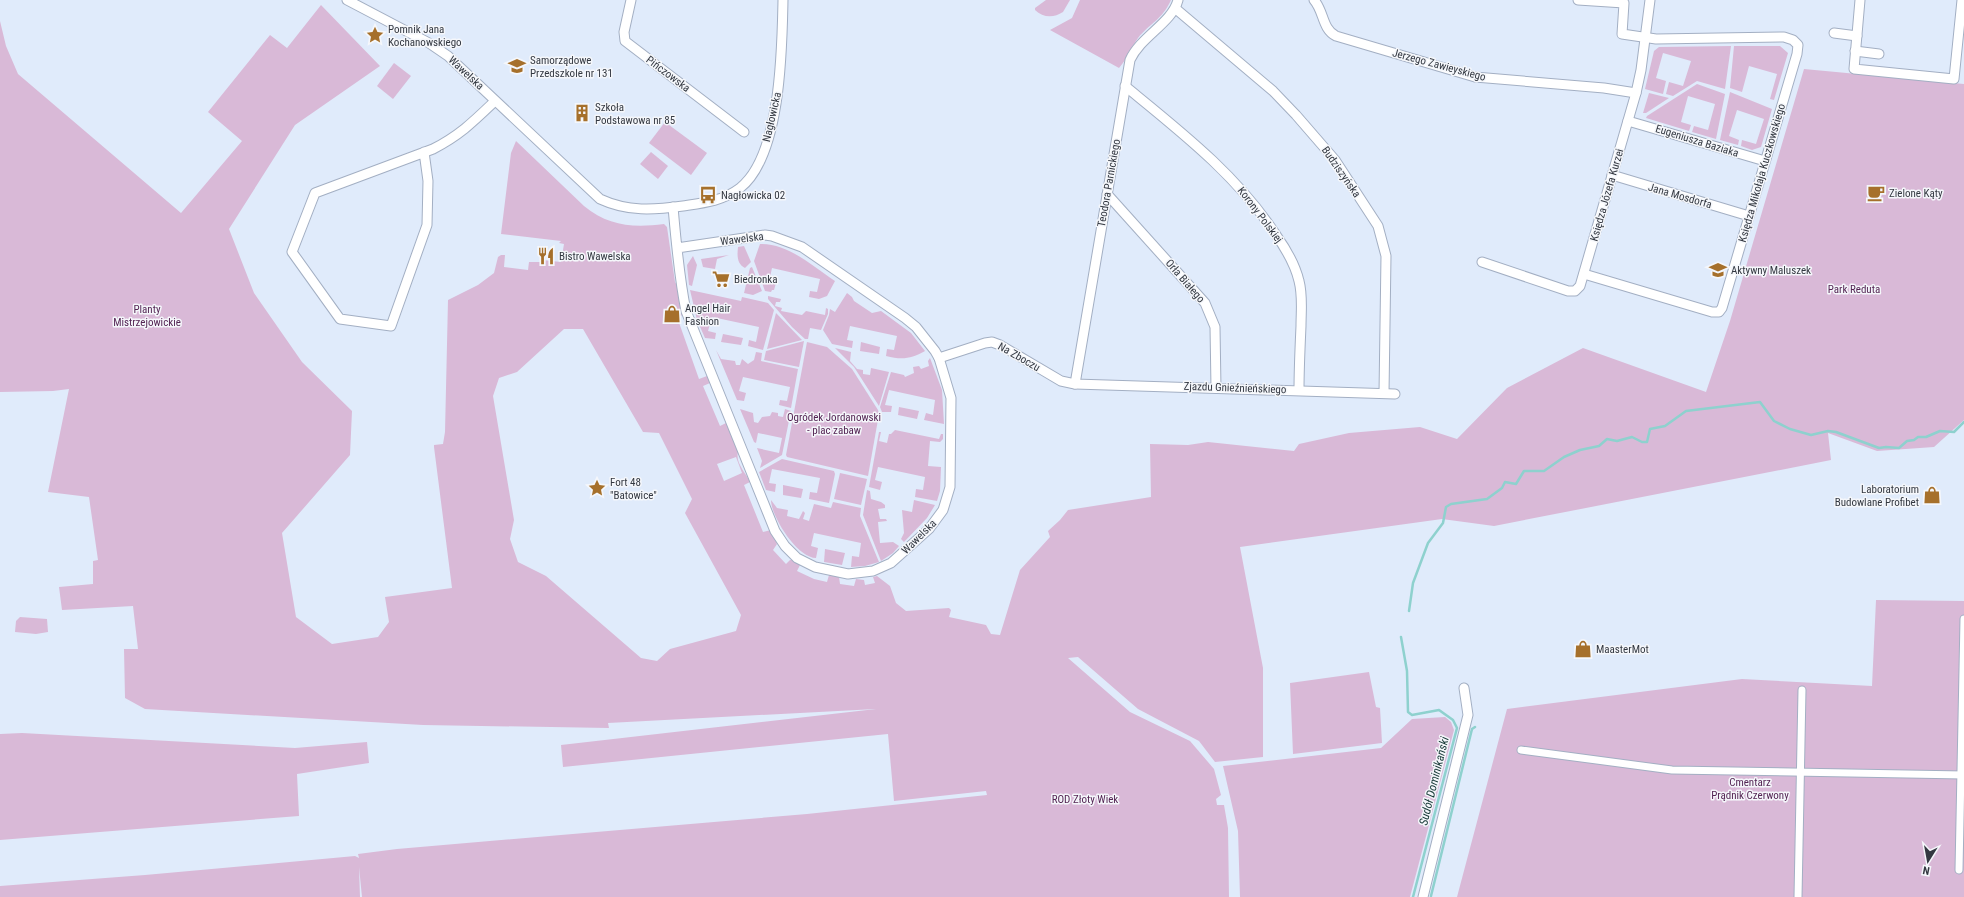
<svg xmlns="http://www.w3.org/2000/svg" width="1964" height="897" viewBox="0 0 1964 897" font-family="'Roboto Condensed',sans-serif">
<style>
.green{fill:#d9b9d7;fill-rule:evenodd}
.lines{fill:none;stroke-linecap:round;stroke-linejoin:round}
.stream{stroke:#8ed1ce;stroke-width:2.5}
.pedestrian-casing{stroke:#a3afc3;stroke-width:9}
.minor-casing{stroke:#a3afc3;stroke-width:11}
.pedestrian{stroke:#fff;stroke-width:7}
.minor{stroke:#fff;stroke-width:9}
.labels{text-anchor:middle;dominant-baseline:central;stroke-width:3;stroke-linejoin:round;paint-order:stroke}
.poi-label{font-size:11px;fill:#333841;stroke:#f5f7fb;text-anchor:start}
.street-label{font-size:11px;fill:#333841;stroke:#f5f7fb}
.park-label{font-size:11px;fill:#542554;stroke:#f5f7fb}
.water-label{font-size:12px;font-style:italic;fill:#163736;stroke:#f5f7fb}
</style>
<rect width="100%" height="100%" fill="#e0ebfb"/>
<g class="green">
<path d="M1046 0H1070L1063 12C1054 18 1043 18 1035 10V8Z"/>
<path d="M1080 0H1171C1162 20 1150 23 1138 38 1131 48 1127 59 1119 68L1050 30 1072 18Z"/>
<path d="M321 5 380 66 295 125 229 229 254 293 302 362 352 411 350 455 282 533 296 617 332 644 378 637 389 622 385 597 452 588 434 447V445L443 444 445 432 448 300 478 285 494 273 498 257 501 255H505L504 267 528 270 529 262H542V260L561 262 564 244 559 243 561 241 501 234 511 153 516 141 584 206C608 226 633 228 664 224L667 227 675 282 678 287 682 311 676 313 674 307 668 308 670 316 683 313V315L677 317 699 379 707 376 710 383 703 386 720 426 726 423 738 452C735 463 746 473 750 482L744 485 763 532 771 530 777 544 773 550 786 564 790 560H793L800 565 797 571 814 579 827 582 829 575 839 577 840 584 854 586 856 579 864 580 865 585 875 583 873 577 877 576 890 586 896 603 906 611 949 608 951 610 949 617 986 625 991 634 1000 635 1020 570 1050 537 1048 531 1060 520 1068 510 1151 497 1150 444 1188 445 1208 442 1294 451 1299 444 1349 433 1420 427 1457 439 1507 388 1583 348 1706 392 1730 321 1804 69 1964 84V420L1934 447 1877 451 1828 433 1831 460 1494 526 1442 519 1240 547 1263 668V757L1215 762 1199 741 1138 709 1078 657 1068 658 1130 712 1190 741 1214 769 1221 795 1216 799 1217 805H1224L1228 828 1229 897H362L359 867 360 897H0V886L145 875 355 856 359 858 358 854 397 849 807 814 987 795 986 791 894 801 888 734 563 767 561 745 876 709 608 723 609 728 423 725 145 709 125 698 124 649H138L133 606 62 610 59 587 93 584V561L98 560 89 497 48 492 69 389 53 391 0 392V21L6 46 18 74 181 213 242 141 208 112 270 35 287 48ZM564 329H583L643 432 659 433 692 499 685 513 741 615 736 631 670 649 657 661 641 658 546 576 518 562 510 539 514 520 493 396 499 378 517 372ZM736 457 742 473 724 481 717 464Z"/>
<path d="M1731 46 1725 89 1697 81 1673 96 1666 94 1669 82 1683 86 1691 61 1663 53 1656 78 1666 81 1663 94 1645 89 1654 51 1659 47Z"/>
<path d="M1734 46H1780L1788 53 1774 100 1770 99 1777 74 1749 66 1742 92 1730 88Z"/>
<path d="M394 63 411 76 393 99 377 86Z"/>
<path d="M1697 84 1725 94 1716 139 1692 132 1694 126 1708 130 1715 104 1688 96 1681 122 1691 125 1689 131 1646 118 1647 116Z"/>
<path d="M1730 92 1772 109 1761 147 1752 150 1741 146 1742 140 1756 144 1764 119 1737 110 1729 136 1739 140 1738 145 1720 140Z"/>
<path d="M1649 93 1669 98 1646 113H1643Z"/>
<path d="M665 122 707 153 691 175 649 143Z"/>
<path d="M651 152 668 166 658 179 640 164Z"/>
<path d="M760 244C788 243 812 266 835 281L827 296 819 299 809 297 810 291 817 292 820 279 772 268 769 282 776 283 774 290H772L771 292 765 291 754 261Z"/>
<path d="M744 246 751 262 745 268C737 264 737 256 738 247Z"/>
<path d="M729 255 717 259 715 269 703 267 701 259Z"/>
<path d="M693 256 697 265 692 286 689 285 687 265Z"/>
<path d="M752 267 762 291 753 295 744 293 750 268Z"/>
<path d="M690 290 741 301 742 297 768 303 774 310 763 350 748 346 749 340 756 342 759 327 712 317 708 331 716 333 715 339 705 338 697 320Z"/>
<path d="M847 293 852 297 854 301 872 313 881 311 911 333 925 351C911 359 902 360 886 356L887 349 894 350 897 336 850 326 847 340 853 341 852 348 832 344 823 330 829 315 830 309 835 312Z"/>
<path d="M768 296 781 299 780 302H776L775 306 782 308 781 311 802 315 806 311 825 315 826 308 828 309V314L821 330 810 328 808 339H805L792 327 768 299Z"/>
<path d="M776 313 802 340 767 349Z"/>
<path d="M723 334 743 338 741 345 721 342Z"/>
<path d="M804 341 799 367 764 360 766 351Z"/>
<path d="M807 342 827 347 852 369 878 410 879 414 868 476 787 457 786 455Z"/>
<path d="M861 342 880 347 879 354 860 351Z"/>
<path d="M835 348 851 352 850 361 857 369 863 370V374L870 375 871 368 889 372 879 406 854 367Z"/>
<path d="M716 350 721 359 735 361 736 365H740L742 359 748 364 754 360 756 352 762 353 761 361 798 369 791 408 779 405 780 400 787 401 790 387 743 377 739 391 746 393 744 401 737 400Z"/>
<path d="M930 358 942 390 944 424 924 420 926 413 933 415 935 400 889 390 885 405 892 406 891 412H882L880 407 891 372 904 375 905 377 914 373 913 367 919 366 921 369 929 366 928 361Z"/>
<path d="M899 407 919 411 917 419 898 415Z"/>
<path d="M740 409 753 413 754 422 758 423 762 417 770 416 772 412 778 413V416L783 417 785 409 791 411 782 455 760 468 762 461 757 448 779 453 782 438 758 433 756 443 754 442Z"/>
<path d="M895 430 939 439 941 434H943V439L940 442 930 441 928 466 941 467 940 491 937 501 915 497 916 489 923 490 925 477 878 467 875 480 882 482 880 490 869 487 879 432H881L879 441 887 443 889 434H891Z"/>
<path d="M782 459 834 471 835 474 829 503 809 499 810 492 817 493 820 478 772 469 769 483 776 484 775 492 766 490 759 472Z"/>
<path d="M840 473 867 479 861 505 834 499Z"/>
<path d="M783 485 803 489 801 498 783 495Z"/>
<path d="M867 490 870 491 871 499 881 502 885 505V508L878 509 880 519H886L887 521 878 522 880 543 893 542 899 546 893 553 881 561 863 515Z"/>
<path d="M771 500 777 508 788 510 787 516 799 519 803 511 805 513 803 519 809 521 814 504 831 508 833 502 861 508 860 516 879 562 865 566 851 567 852 556 859 557 861 543 814 533 811 546 818 548 816 558C797 558 771 516 771 500Z"/>
<path d="M914 500 935 505 927 518 904 542 901 539 904 533 902 510 912 512Z"/>
<path d="M825 549 845 553 842 565 824 562Z"/>
<path d="M1876 600 1964 601V897H1457L1507 709 1742 679 1872 686Z"/>
<path d="M20 617 47 619 48 632 36 634 15 632 16 621Z"/>
<path d="M1369 672 1376 707 1380 708 1382 743 1293 754 1290 683Z"/>
<path d="M1445 717 1451 722 1454 730 1410 897H1240L1238 831 1223 766 1381 748 1412 719Z"/>
<path d="M22 733 295 748 367 742 369 763 297 774 299 816 0 840V734Z"/>
</g>
<g class="lines">
<g class="stream">
<path d="M1409 611 1413 583 1428 543 1443 523 1446 507 1451 504 1487 499 1502 488 1505 482 1516 484 1524 471H1544L1564 457 1580 450 1599 446 1607 439 1617 441 1632 437 1642 442H1647L1650 429 1665 426 1686 411 1760 402 1774 421 1790 429 1811 435 1828 431 1836 432 1879 448 1886 447 1899 448 1907 441 1914 440 1918 437H1926L1940 431 1954 432 1964 422"/>
<path d="M1401 637 1407 671 1408 712 1412 715 1439 710 1453 720 1457 728 1413 897"/>
<path d="M1431 896 1472 729 1475 727"/>
</g>
<g class="pedestrian-casing">
<g id="pedestrian">
<path d="M1521 750 1672 770 1964 775"/>
<path d="M1959 870 1964 619"/>
<path d="M1798 897 1802 690"/>
</g>
</g>
<g class="minor-casing">
<g id="minor">
<path d="M347 0 429 43 448 56 600 199C628 212 654 210 683 206 703 203 723 201 740 188 781 156 782 49 783 0"/>
<path d="M631 0 624 32 625 41 744 132"/>
<path d="M1314 0C1324 11 1322 29 1336 36L1475 77 1604 88 1636 93"/>
<path d="M1578 0 1624 3 1622 34 1656 39 1784 37 1793 40 1798 45 1797 54 1722 308 1719 312H1712L1584 274"/>
<path d="M1860 0 1854 69 1954 79 1962 0"/>
<path d="M1176 9 1273 91 1296 115 1335 160 1378 226 1386 256 1384 393"/>
<path d="M1834 33 1857 36"/>
<path d="M1855 51 1879 54"/>
<path d="M1125 86C1180 131 1237 175 1276 235 1286 249 1295 264 1299 281 1303 296 1301 311 1301 326 1300 348 1299 369 1299 390"/>
<path d="M1628 121 1765 161"/>
<path d="M424 152 428 181 427 225 391 326 340 319 292 252 315 193 433 149C460 135 473 122 495 101"/>
<path d="M1612 175 1749 216"/>
<path d="M1107 194 1205 303 1215 327 1216 388"/>
<path d="M673 207C676 241 679 277 686 311L775 531 785 546 797 558 815 567 848 574 873 571 891 563 929 529 943 510 950 487 951 398 939 358 935 351 916 327 905 318 802 247 772 236 765 235 677 248"/>
<path d="M1482 262 1568 291H1575L1580 286 1636 93 1641 70 1650 0"/>
<path d="M939 358 985 343 992 342 1000 345 1061 381 1075 384 1395 394"/>
<path d="M1075 384 1130 60C1141 36 1172 23 1178 0"/>
<path d="M1423 897 1468 715 1464 688"/>
</g>
</g>
<use href="#pedestrian" class="pedestrian"/>
<use href="#minor" class="minor"/>
</g>
<defs>
<g id="sight-bare" transform="scale(1.38)"><path d="M0-6L1.8-2.2L6-1.7L2.9 1.2L3.7 5.4L0 3.3L-3.7 5.4L-2.9 1.2L-6-1.7L-1.8-2.2Z" fill="#a6702b" stroke="#f5f7fb" stroke-width="2.5" paint-order="stroke"/></g>
<g id="school-bare" transform="scale(1.38)"><path d="M0-5L7-2L0 1L-7-2ZM-4 1L0 2.5L4 1V4Q0 6-4 4Z" fill="#a6702b" stroke="#f5f7fb" stroke-width="2.5" paint-order="stroke"/></g>
<g id="building-bare" transform="scale(1.38)"><path d="M-4-6H4V6H1V3H-1V6H-4ZM-2.5-4.3h1.7v1.8h-1.7ZM.8-4.3h1.7v1.8H.8ZM-2.5-1h1.7V.8h-1.7ZM.8-1h1.7V.8H.8Z" fill="#a6702b" stroke="#f5f7fb" stroke-width="2.5" paint-order="stroke"/></g>
<g id="cafe-bare" transform="scale(1.38)"><path d="M-5.5-4.5H6V0H3Q3 3.5 0 3.5H-2.5Q-5.5 3.5-5.5 0ZM3-3.2v2h1.7v-2ZM-6 4.5H4V6H-6Z" fill="#a6702b" stroke="#f5f7fb" stroke-width="2.5" paint-order="stroke"/></g>
<g id="bus-bare" transform="scale(1.38)"><path d="M-5-6H5V4H4V6H2V4H-2V6H-4V4H-5ZM-3.5-4V0h7V-4ZM-3.5 1.2v1.5H-2V1.2ZM2 1.2v1.5H3.5V1.2Z" fill="#a6702b" stroke="#f5f7fb" stroke-width="2.5" paint-order="stroke"/></g>
<g id="restaurant-bare" transform="scale(1.38)"><path d="M-5-6h1v4h1v-4h1v4h1v-4h1v5L-1.5 .5V6h-2V.5L-5-1ZM5-6V6H3V1.5H1.5Q1.5-4 5-6Z" fill="#a6702b" stroke="#f5f7fb" stroke-width="2.5" paint-order="stroke"/></g>
<g id="supermarket-bare" transform="scale(1.38)"><path d="M-6-5.5h2.5l.6 2H6L4.5 2H-2.5L-4.4-4H-6ZM-1.5 3.2a1.3 1.3 0 1 0 .1 0ZM3 3.2a1.3 1.3 0 1 0 .1 0Z" fill="#a6702b" stroke="#f5f7fb" stroke-width="2.5" paint-order="stroke"/></g>
<g id="shop-bare" transform="scale(1.38)"><path d="M-5-2.5h2.3a2.7 3.5 0 0 1 5.4 0H5L5.5 6h-11ZM-1.5-2.5h3a1.5 2.3 0 0 0-3 0Z" fill="#a6702b" stroke="#f5f7fb" stroke-width="2.5" paint-order="stroke"/></g>
</defs>
<g fill-rule="evenodd">
<use href="#sight-bare" x="375" y="35"/>
<use href="#school-bare" x="517" y="66"/>
<use href="#building-bare" x="582" y="113"/>
<use href="#cafe-bare" x="1876" y="193"/>
<use href="#bus-bare" x="708" y="195"/>
<use href="#restaurant-bare" x="546" y="256"/>
<use href="#school-bare" x="1718" y="270"/>
<use href="#supermarket-bare" x="721" y="279"/>
<use href="#shop-bare" x="672" y="314"/>
<use href="#sight-bare" x="597" y="488"/>
<use href="#shop-bare" x="1932" y="495"/>
<use href="#shop-bare" x="1583" y="649"/>
</g>
<g class="labels">
<g class="poi-label">
<text x="388" y="29">Pomnik Jana<tspan x="388" dy="13">Kochanowskiego</tspan></text>
<text x="530" y="60">Samorządowe<tspan x="530" dy="13">Przedszkole nr 131</tspan></text>
<text x="595" y="107">Szkoła<tspan x="595" dy="13">Podstawowa nr 85</tspan></text>
<text x="1889" y="193">Zielone Kąty</text>
<text x="721" y="195">Nagłowicka 02</text>
<text x="559" y="256">Bistro Wawelska</text>
<text x="1731" y="270">Aktywny Maluszek</text>
<text x="734" y="279">Biedronka</text>
<text x="685" y="308">Angel Hair<tspan x="685" dy="13">Fashion</tspan></text>
<text x="610" y="482">Fort 48<tspan x="610" dy="13">"Batowice"</tspan></text>
<text x="1919" y="489" text-anchor="end">Laboratorium<tspan x="1919" dy="13">Budowlane Profibet</tspan></text>
<text x="1596" y="649">MaasterMot</text>
</g>
<g class="street-label">
<text transform="translate(1439 65) rotate(15)">Jerzego Zawieyskiego</text>
<text transform="translate(466 73) rotate(43)">Wawelska</text>
<text transform="translate(668 74) rotate(37)">Pińczowska</text>
<text transform="translate(772 117) rotate(-77)">Nagłowicka</text>
<text transform="translate(1697 141) rotate(17)">Eugeniusza Baziaka</text>
<text transform="translate(1341 172) rotate(55)">Budziszyńska</text>
<text transform="translate(1762 173) rotate(-74)">Księdza Mikołaja Kuczkowskiego</text>
<text transform="translate(1109 183) rotate(-80)">Teodora Parnickiego</text>
<text transform="translate(1607 195) rotate(-74)">Księdza Józefa Kurzei</text>
<text transform="translate(1680 196) rotate(16)">Jana Mosdorfa</text>
<text transform="translate(1260 215) rotate(53)">Korony Polskiej</text>
<text transform="translate(742 239) rotate(-7)">Wawelska</text>
<text transform="translate(1185 281) rotate(49)">Orła Białego</text>
<text transform="translate(1019 357) rotate(30)">Na Zboczu</text>
<text transform="translate(1235 388) rotate(2)">Zjazdu Gnieźnieńskiego</text>
<text transform="translate(919 537) rotate(-45)">Wawelska</text>
</g>
<g class="park-label">
<text x="1854" y="289">Park Reduta</text>
<text x="147" y="309">Planty<tspan x="147" dy="13">Mistrzejowickie</tspan></text>
<text x="834" y="417">Ogródek Jordanowski<tspan x="834" dy="13">- plac zabaw</tspan></text>
<text x="1750" y="782">Cmentarz<tspan x="1750" dy="13">Prądnik Czerwony</tspan></text>
<text x="1085" y="799">ROD Złoty Wiek</text>
</g>
<g class="water-label">
<text transform="translate(1434 781) rotate(-76)">Sudół Dominikański</text>
</g>
</g>
<g transform="translate(1928 861) rotate(191)" stroke="#f5f7fb" stroke-width="3" paint-order="stroke">
<path d="M0-3L7 15L0 10L-7 15Z" fill="#333841"/>
<text y="-6" font-size="11" font-weight="bold" text-anchor="middle" fill="#333841">N</text>
</g>
</svg>
